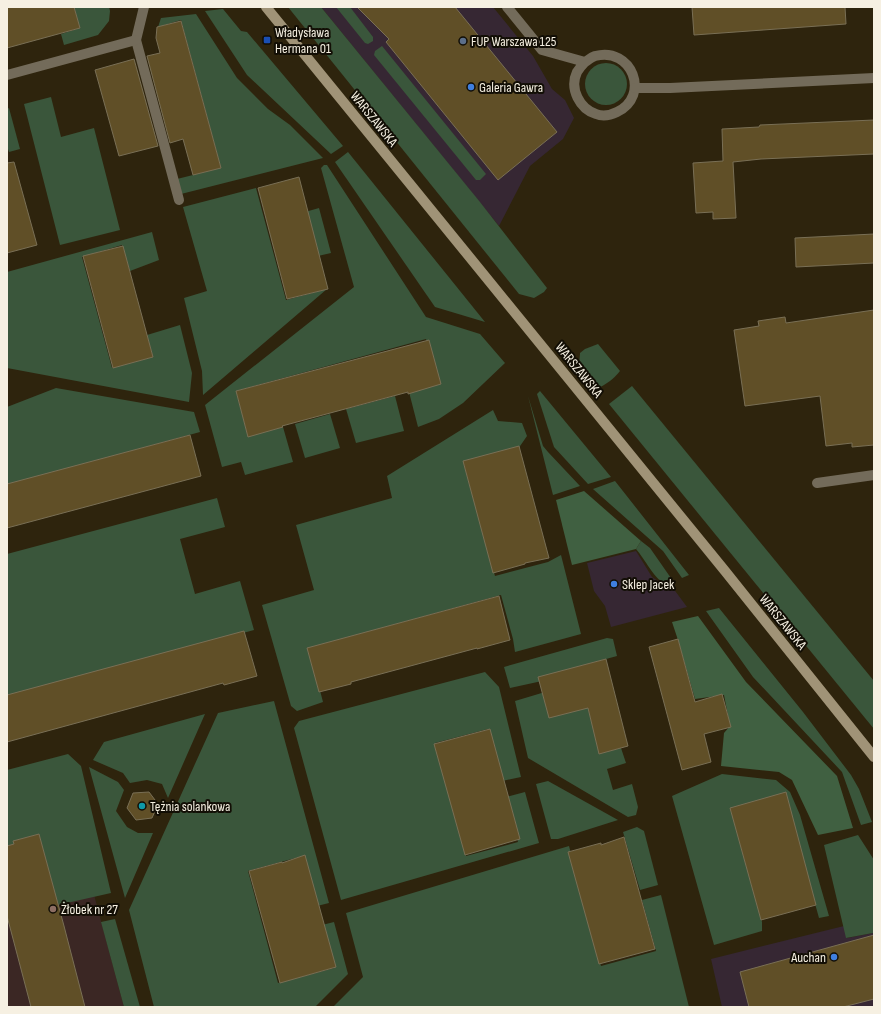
<svg xmlns="http://www.w3.org/2000/svg" width="881" height="1014" viewBox="0 0 881 1014" font-family="'Sofia Sans Condensed',sans-serif">
<style>
.commercial{fill:#362733}
.education{fill:#3b2724}
.green{fill:#3a563b}
.forest{fill:#406041}
.building{fill:#604f27;stroke:#796f55}
.lines{fill:none;stroke-linecap:round;stroke-linejoin:round}
.street{stroke:#736b5a;stroke-width:10}
.secondary{stroke:#a09377;stroke-width:10}
.transit-dot{fill:#1a4fb4;stroke:#120e05;stroke-width:1.5}
.service-dot{fill:#5c6f8a;stroke:#120e05;stroke-width:1.5}
.shop-dot{fill:#3f7fe0;stroke:#120e05;stroke-width:1.5}
.culture-dot{fill:#0f9aa8;stroke:#120e05;stroke-width:1.5}
.education-dot{fill:#8d6e63;stroke:#120e05;stroke-width:1.5}
.labels{text-anchor:middle;dominant-baseline:central;stroke-width:4;stroke-linejoin:round;paint-order:stroke}
.poi-label{font-size:14px;fill:#f6f0e2;stroke:#120e05;text-anchor:start}
.street-label{font-size:14px;fill:#f6f0e2;stroke:#120e05}
</style>
<rect width="100%" height="100%" fill="#2e240d"/>
<g class="commercial">
<path d="M321 7H493L533 56 552 89 565 100 574 118 563 139 530 166 499 226Z"/>
<path d="M636 551 652 577 658 581 670 584 687 607 611 627 605 606 594 591 587 563Z"/>
<path d="M844 926 847 938 873 933 874 1007H722L711 959Z"/>
</g>
<path class="education" d="M66 790 124 1007H7V806Z"/>
<g class="green">
<path d="M74 7H109L110 11 109 21 98 35 64 45 61 34 80 28Z"/>
<path d="M288 7H321L480 202 547 288 544 292 534 298 519 294Z"/>
<path d="M336 7H350L373 37V41L368 44 365 43Z"/>
<path d="M223 9 241 31 247 32 343 146 331 154 247 75 205 11Z"/>
<path d="M196 14 237 78 268 109 290 125 323 158 181 194 177 179 221 168 181 20 158 27 161 18Z"/>
<path d="M382 46 486 174 480 180H476L374 55 375 51Z"/>
<circle cx="606" cy="84" r="21"/>
<path d="M51 97 61 137 94 128 120 230 60 245 24 104Z"/>
<path d="M9 108 20 149 9 152 7 146V109Z"/>
<path d="M348 152 485 322 435 307 335 162Z"/>
<path d="M324 165H327L426 317 480 334 505 363 463 403 439 419 418 427 409 392 439 384 426 339 236 391 248 436 283 427 293 462 245 475 241 462 222 467 205 405 354 287 321 168Z"/>
<path d="M256 188 286 300 327 289 203 395 202 371 184 298 207 291 183 207Z"/>
<path d="M319 208 331 253 318 256 305 212Z"/>
<path d="M152 232 159 260 130 271 122 245 82 257 112 368 153 357 147 335 180 325 192 373 189 402 7 368V272Z"/>
<path d="M598 344 620 371C614 379 606 384 597 389L579 366 580 353 585 349Z"/>
<path d="M632 386 874 681V729L609 404Z"/>
<path d="M56 388 194 412 200 432 7 485V407Z"/>
<path d="M540 391 611 477 588 484 554 447 537 394Z"/>
<path d="M395 396 404 431 356 443 346 409Z"/>
<path d="M528 396 543 446 548 452 580 486 553 495Z"/>
<path d="M493 410 498 421 522 423 527 436 518 449 464 464 495 576 548 562 561 555 581 634 515 652 513 639 501 595 309 648 323 702 297 711 291 706 262 605 314 590 296 525 392 498 387 476Z"/>
<path d="M330 414 340 448 305 458 295 424Z"/>
<path d="M615 481 689 575 682 578 663 551 593 489Z"/>
<path d="M217 498 225 527 180 539 195 594 240 581 254 630 7 697V554Z"/>
<path d="M641 541 650 548 673 581C668 582 663 582 660 580 655 578 641 554 636 549Z"/>
<path d="M719 608 803 712 851 775 859 789 872 822 861 825 842 772 753 677 706 611Z"/>
<path d="M607 638 613 639 617 656 577 667 600 753 621 748 626 763 607 769 613 790 632 784 638 807 636 815 628 817 528 758 515 701 545 692 542 681 510 688 504 667Z"/>
<path d="M485 672 499 687 521 777 502 781 488 729 435 743 466 856 518 842 506 797 525 792 539 843 341 900 294 728 299 721Z"/>
<path d="M274 701 329 903 317 906 303 856 248 871 278 983 334 968 322 925 334 922 348 974 315 1007H154L129 910 218 713Z"/>
<path d="M205 714 168 798 162 784 147 780 130 783 123 773 93 760 104 742Z"/>
<path d="M68 754 81 766 111 893 58 905 39 834 14 841V844L7 846V770Z"/>
<path d="M89 767 118 782 124 790 116 811 127 827 138 833H153L125 898Z"/>
<path d="M722 774 776 780 790 792 800 815 829 916 819 918 785 796 731 810 762 922V931L714 945 672 796Z"/>
<path d="M548 781 618 820 558 839H551L536 784Z"/>
<path d="M637 827 644 831 658 885 640 890 623 832Z"/>
<path d="M858 835 874 860V935L873 933 846 938 824 845Z"/>
<path d="M569 846 601 966 656 951 642 900 661 895 689 1007H333L363 977 346 913Z"/>
<path d="M115 919 140 1007H124L101 922Z"/>
</g>
<g class="forest">
<path d="M584 491 641 541 636 549 572 565 556 500Z"/>
<path d="M698 616 746 682 837 776 853 828 818 835 792 780 779 772 721 766 724 733 730 726 724 695 695 699 678 640 672 622Z"/>
</g>
<g class="building">
<path d="M7 7H74L80 28 7 48Z"/>
<path d="M357 7H455L557 132 498 180 386 42 389 39Z"/>
<path d="M692 7H845L846 24 694 35Z"/>
<path d="M181 21 221 168 193 175 183 139 170 143 147 56 160 53 156 38 157 27Z"/>
<path d="M134 59 158 146 119 156 95 70Z"/>
<path d="M874 120V154L761 159 733 162 736 218 713 219V212L696 213 693 163 723 161 722 129 759 127 760 125Z"/>
<path d="M14 162 37 245 7 253V163Z"/>
<path d="M299 177 328 289 287 299 258 188Z"/>
<path d="M874 234V263L796 267 795 238Z"/>
<path d="M123 246 153 357 113 368 83 256Z"/>
<path d="M874 310V445L852 447V443L826 446 820 396 745 406 734 330 759 326 758 321 785 317 786 323Z"/>
<path d="M429 340 441 384 408 394V392L282 426 283 427 248 437 236 391Z"/>
<path d="M190 435 201 476 7 528V484Z"/>
<path d="M519 446 549 558 525 563V564L493 573 463 461Z"/>
<path d="M499 596 510 640 477 649V648L351 682V684L319 692 307 648Z"/>
<path d="M244 631 257 676 224 685 223 683 7 742V695Z"/>
<path d="M678 639 695 702 722 694 731 727 704 734 711 762 682 770 649 647Z"/>
<path d="M606 659 628 746 599 754 588 708 549 718 538 677Z"/>
<path d="M490 729 520 839 465 855 434 744Z"/>
<path d="M149 792 158 804 152 818 136 820 127 808 133 793Z"/>
<path d="M786 792 816 905 761 920 730 808Z"/>
<path d="M39 834 64 926 85 1007H31L7 916V846L14 844 13 841Z"/>
<path d="M624 837 655 949 599 964 568 852 601 843V845Z"/>
<path d="M305 855 336 967 280 983 249 871 282 862V863Z"/>
<path d="M874 935V999L843 1007H749L740 972Z"/>
</g>
<g class="lines">
<g class="street">
<path d="M144 7 136 40 179 200"/>
<path d="M507 7 542 50 585 62C588 60 592 57 595 56 632 46 651 96 617 112 611 115 603 117 596 114 580 109 569 89 577 72 579 69 582 65 585 62"/>
<path d="M7 75 136 40"/>
<path d="M635 88H670L874 78"/>
<path d="M817 483 874 475"/>
</g>
<path class="secondary" d="M266 7 725 571 874 757"/>
</g>
<rect class="transit-dot" x="263" y="36" width="8" height="8" rx="2"/>
<circle class="service-dot" cx="463" cy="41" r="4"/>
<g class="shop-dot">
<circle cx="471" cy="87" r="4"/>
<circle cx="614" cy="584" r="4"/>
<circle cx="834" cy="957" r="4"/>
</g>
<circle class="culture-dot" cx="142" cy="806" r="4"/>
<circle class="education-dot" cx="53" cy="909" r="4"/>
<g class="labels">
<g class="poi-label">
<text x="275" y="32">Władysława<tspan x="275" dy="16">Hermana 01</tspan></text>
<text x="471" y="41">FUP Warszawa 125</text>
<text x="479" y="87">Galeria Gawra</text>
<text x="622" y="584">Sklep Jacek</text>
<text x="150" y="806">Tężnia solankowa</text>
<text x="61" y="909">Żłobek nr 27</text>
<text x="826" y="957" text-anchor="end">Auchan</text>
</g>
<g class="street-label">
<text transform="translate(374 119) rotate(51)">WARSZAWSKA</text>
<text transform="translate(579 370) rotate(51)">WARSZAWSKA</text>
<text transform="translate(783 622) rotate(51)">WARSZAWSKA</text>
</g>
</g>
<rect width="881" height="1014" fill="none" stroke="#f6f0e2" stroke-width="16"/>
</svg>
